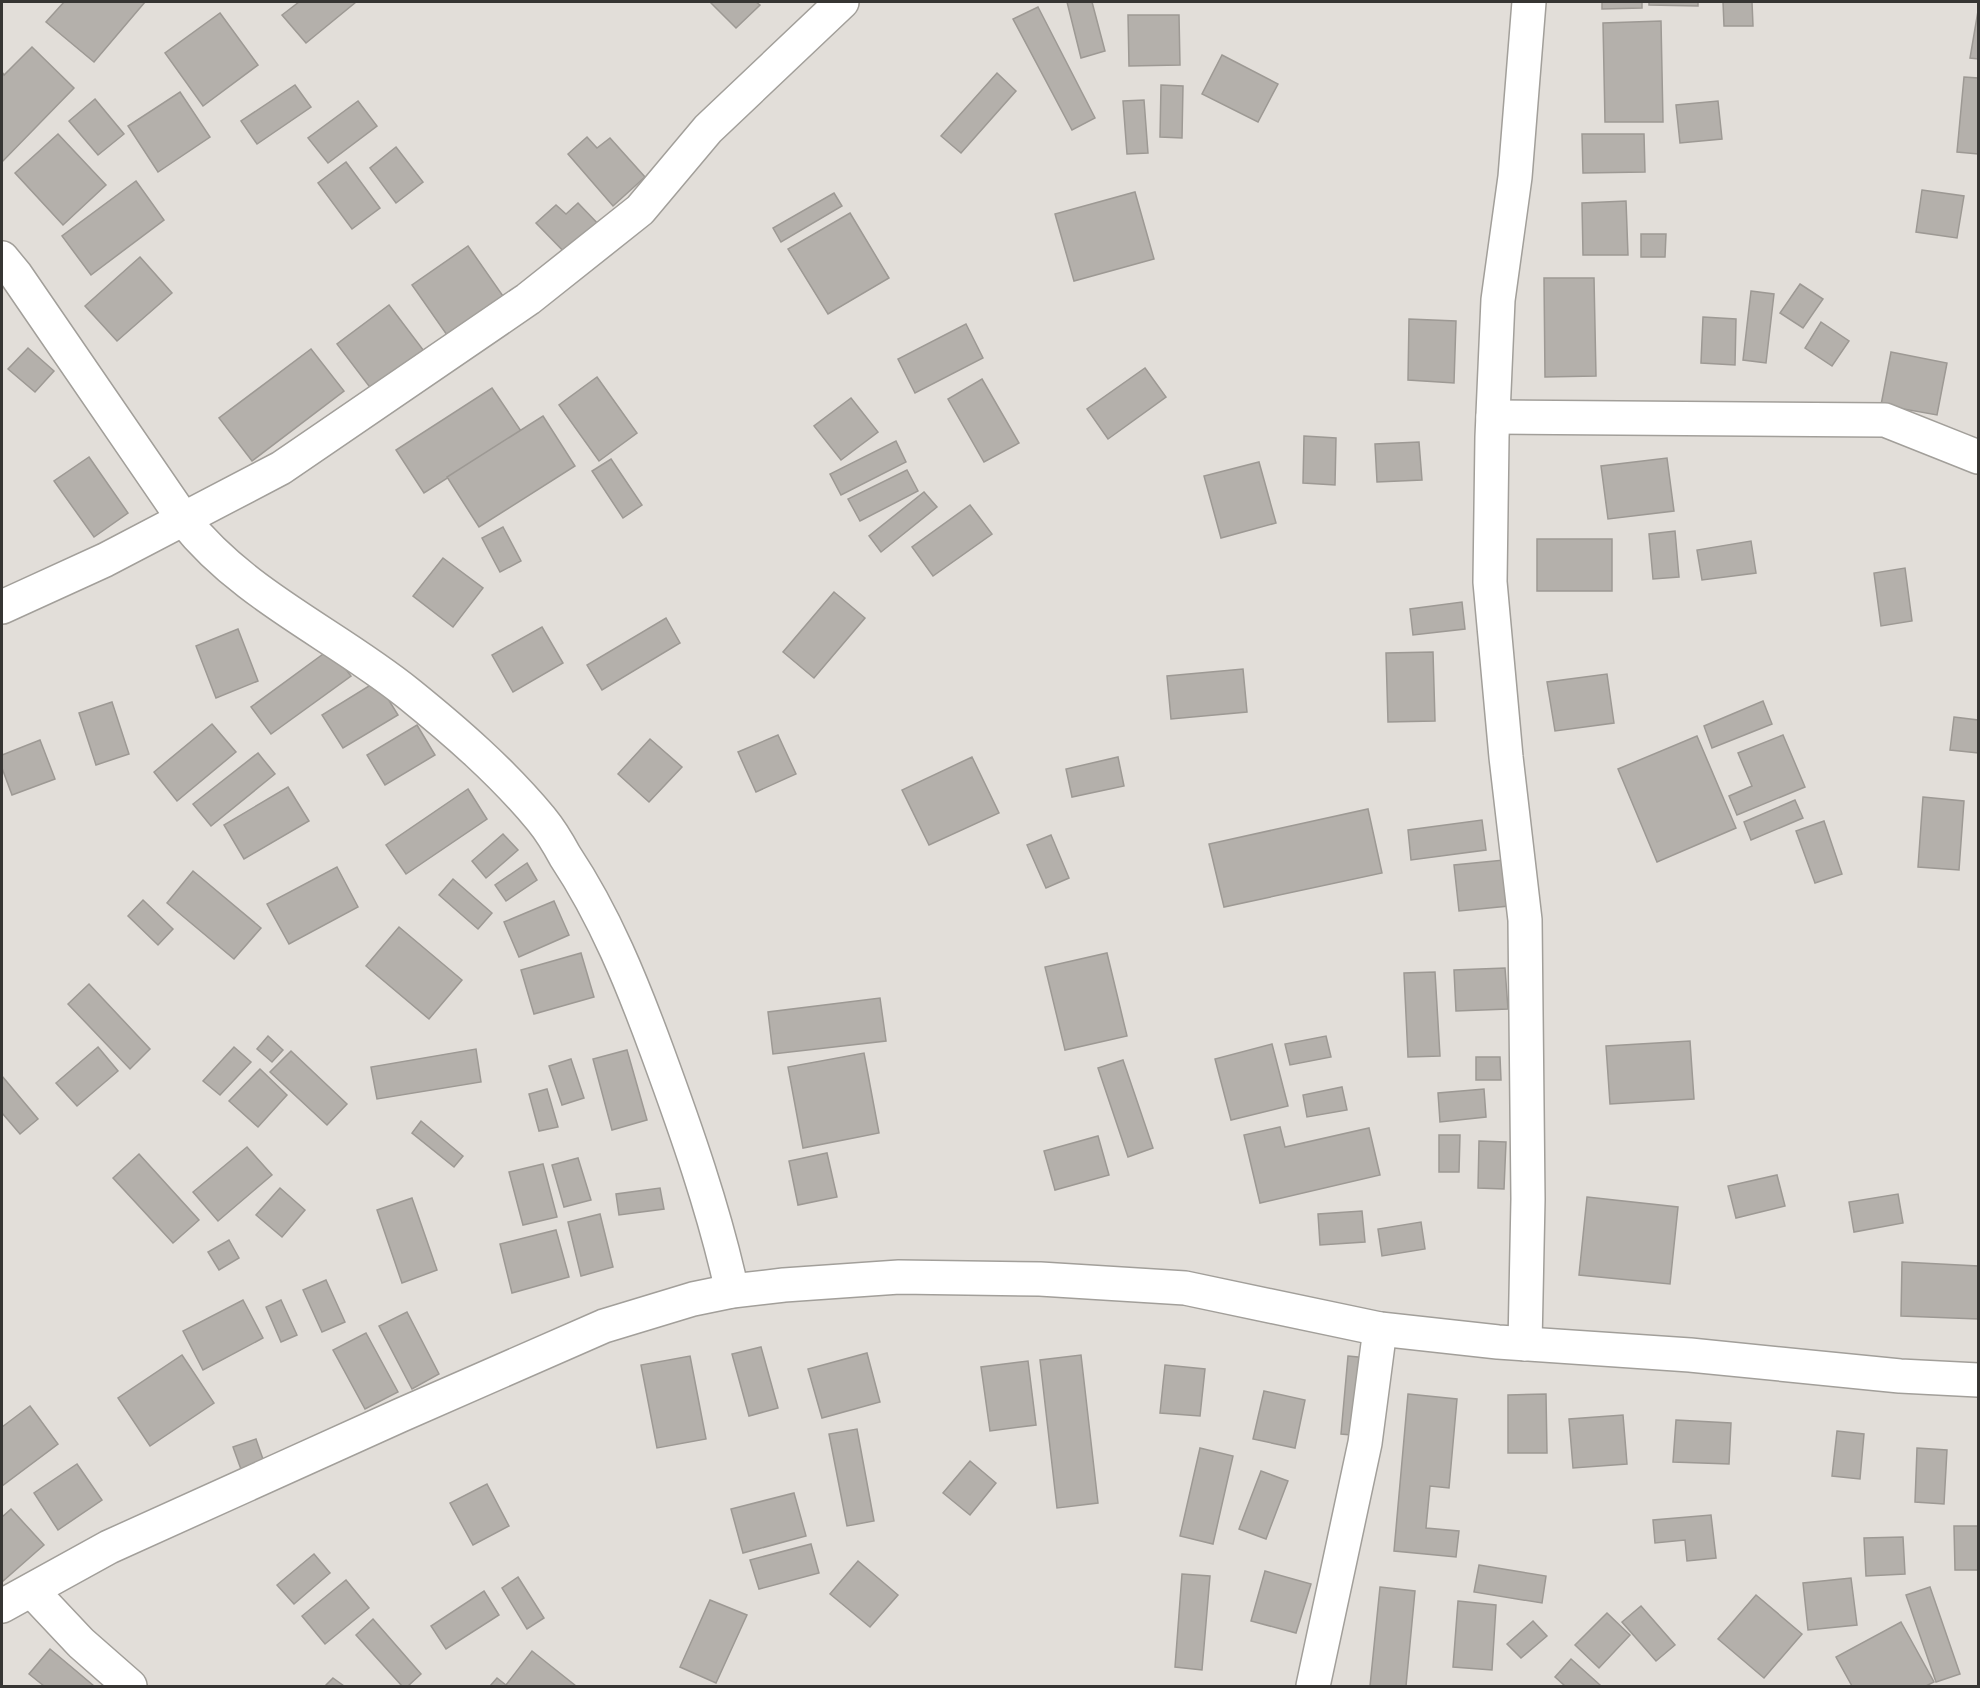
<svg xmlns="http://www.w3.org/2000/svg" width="1980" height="1688" viewBox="0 0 1980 1688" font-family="Quicksand,sans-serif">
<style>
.building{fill:#b4b0ab;stroke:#9d9994;stroke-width:1.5}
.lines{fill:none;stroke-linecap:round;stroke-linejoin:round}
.minor-casing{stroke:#a29f9a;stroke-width:36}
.minor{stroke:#fff;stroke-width:33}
</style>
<rect width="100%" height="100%" fill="#e2ded9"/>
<g class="building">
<path d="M64 2H145L94 62 46 22Z"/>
<path d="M299 2H356L306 43 282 15Z"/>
<path d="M710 2H756L760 5 736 28Z"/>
<path d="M1067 2H1092L1105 51 1081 58Z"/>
<path d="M1602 2H1642V8L1602 9Z"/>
<path d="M1649 2H1698V6L1649 5Z"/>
<path d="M1723 2H1752L1753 26H1724Z"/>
<path d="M1038 7 1095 118 1072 130 1013 19Z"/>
<path d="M1978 11V59L1970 58Z"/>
<path d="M220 13 258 65 203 106 165 53Z"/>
<path d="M1128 15H1179L1180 65 1129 66Z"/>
<path d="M1661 21 1663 122H1605L1603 23Z"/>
<path d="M32 47 74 88 2 162V72L4 75Z"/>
<path d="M1222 55 1278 84 1258 122 1202 94Z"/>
<path d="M997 73 1016 91 961 153 941 136Z"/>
<path d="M1964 77 1978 78V154L1957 152Z"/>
<path d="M295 85 311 107 257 144 241 121Z"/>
<path d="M1161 85 1183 86 1182 138 1160 137Z"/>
<path d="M180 92 210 137 158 172 128 126Z"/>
<path d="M95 99 124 134 98 155 69 121Z"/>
<path d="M1144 100 1148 153 1127 154 1123 101Z"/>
<path d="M358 101 377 126 328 163 308 138Z"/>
<path d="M1718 101 1722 139 1680 143 1676 105Z"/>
<path d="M58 134 106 185 63 225 15 173Z"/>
<path d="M1582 134H1644L1645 172 1583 173Z"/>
<path d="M587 137 597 148 610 138 645 177 613 206 568 154Z"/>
<path d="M396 147 423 182 396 203 370 168Z"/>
<path d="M346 162 380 208 352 229 318 183Z"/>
<path d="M136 181 164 220 91 275 62 236Z"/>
<path d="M1922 190 1964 196 1957 238 1916 232Z"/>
<path d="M1135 192 1154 259 1074 281 1055 214Z"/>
<path d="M834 193 842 206 781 242 773 228Z"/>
<path d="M1626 201 1628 255H1583L1582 203Z"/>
<path d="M578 203 604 230 572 260 536 223 556 205 566 214Z"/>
<path d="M850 213 889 278 828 314 788 249Z"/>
<path d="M1641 234H1666L1665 257H1641Z"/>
<path d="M468 246 503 296 447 335 412 285Z"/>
<path d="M140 257 172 293 117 341 85 306Z"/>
<path d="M1544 278H1594L1596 376 1545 377Z"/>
<path d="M1800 284 1823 299 1803 328 1780 313Z"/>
<path d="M1751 291 1774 294 1766 363 1743 360Z"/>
<path d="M389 305 424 351 372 390 337 344Z"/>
<path d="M1703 317 1736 319 1735 365 1701 363Z"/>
<path d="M1409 319 1456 321 1454 383 1408 380Z"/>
<path d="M1821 322 1849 341 1832 366 1805 348Z"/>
<path d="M966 324 983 358 915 393 898 359Z"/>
<path d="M28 348 54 371 35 392 8 369Z"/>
<path d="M311 349 344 391 252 461 219 418Z"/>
<path d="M1891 352 1947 363 1937 415 1881 405Z"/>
<path d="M1145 368 1166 397 1108 439 1087 409Z"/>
<path d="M597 377 637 433 599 461 559 405Z"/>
<path d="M982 379 1019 443 984 462 948 399Z"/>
<path d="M492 388 521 431 424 493 396 450Z"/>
<path d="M851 398 878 432 841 460 814 426Z"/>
<path d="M543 416 575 466 479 527 447 477Z"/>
<path d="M1304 436 1336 438 1335 485 1303 483Z"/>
<path d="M896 441 906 462 841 495 830 474Z"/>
<path d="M1419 442 1422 480 1377 482 1375 444Z"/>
<path d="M89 457 128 513 94 537 54 481Z"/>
<path d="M1667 458 1674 511 1608 519 1601 466Z"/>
<path d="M611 459 642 505 623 518 592 471Z"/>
<path d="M1259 462 1276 523 1221 538 1204 476Z"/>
<path d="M907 470 918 491 860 521 848 499Z"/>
<path d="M924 492 937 507 881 552 869 536Z"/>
<path d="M970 505 992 534 933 576 912 547Z"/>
<path d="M503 527 521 561 500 572 482 538Z"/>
<path d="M1675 531 1679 577 1653 579 1649 534Z"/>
<rect x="1537" y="539" width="75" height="52"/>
<path d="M1751 541 1756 573 1702 580 1697 550Z"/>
<path d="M443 558 483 588 453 627 413 596Z"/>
<path d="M1905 568 1912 621 1881 626 1874 573Z"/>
<path d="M834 592 865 618 814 678 783 652Z"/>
<path d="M1462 602 1465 629 1413 635 1410 609Z"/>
<path d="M666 618 680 643 602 690 587 665Z"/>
<path d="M542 627 563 663 513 692 492 655Z"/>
<path d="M238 629 258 681 216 698 196 646Z"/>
<path d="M330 649 351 676 271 734 251 707Z"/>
<path d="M1433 652 1435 721 1388 722 1386 653Z"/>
<path d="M1243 669 1247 712 1171 719 1167 676Z"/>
<path d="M1607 674 1614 723 1555 731 1547 682Z"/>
<path d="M377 681 398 715 343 748 322 715Z"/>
<path d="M1763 701 1772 724 1712 748 1704 726Z"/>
<path d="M112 702 129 754 96 765 79 713Z"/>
<path d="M1954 717 1978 720V753L1950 750Z"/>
<path d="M212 724 236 752 177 801 154 772Z"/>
<path d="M417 725 435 755 385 785 367 755Z"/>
<path d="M778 735 796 774 756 792 738 752Z"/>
<path d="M1783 735 1805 787 1737 815 1729 796 1752 786 1738 753Z"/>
<path d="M1697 736 1736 828 1657 862 1618 769Z"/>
<path d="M650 739 682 767 649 802 618 774Z"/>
<path d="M40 740 55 779 12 795 2 768V755Z"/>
<path d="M258 753 275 774 211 826 193 804Z"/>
<path d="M972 757 999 813 929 845 902 790Z"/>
<path d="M1118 757 1124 786 1072 797 1066 769Z"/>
<path d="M288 787 309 821 244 859 224 825Z"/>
<path d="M468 789 487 819 406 874 386 845Z"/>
<path d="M1923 797 1964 801 1959 870 1918 867Z"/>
<path d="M1795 800 1803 818 1751 840 1744 822Z"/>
<path d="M1368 809 1382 873 1224 907 1209 844Z"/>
<path d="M1482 820 1486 850 1411 860 1408 830Z"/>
<path d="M1824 821 1842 874 1815 883 1796 831Z"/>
<path d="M503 834 518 850 486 878 472 861Z"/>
<path d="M1051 835 1069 878 1046 888 1027 845Z"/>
<path d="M1504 860 1509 906 1459 911 1454 865Z"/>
<path d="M527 863 537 880 506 901 495 885Z"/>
<path d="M337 867 358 907 289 944 267 904Z"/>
<path d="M193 871 261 928 234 959 167 903Z"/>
<path d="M453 879 492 913 478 929 439 895Z"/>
<path d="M143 900 173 929 158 945 128 916Z"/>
<path d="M554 901 569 935 519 957 504 922Z"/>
<path d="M399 927 462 980 429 1019 366 966Z"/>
<path d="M581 953 594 997 534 1014 521 970Z"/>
<path d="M1107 953 1127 1036 1065 1050 1045 967Z"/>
<path d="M1505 968 1508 1009 1456 1011 1454 970Z"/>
<path d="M1435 972 1440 1056 1408 1057 1404 973Z"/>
<path d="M89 984 150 1049 130 1069 68 1004Z"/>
<path d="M880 998 886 1041 773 1054 768 1012Z"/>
<path d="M268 1036 283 1050 272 1062 257 1049Z"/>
<path d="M1326 1036 1331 1057 1290 1065 1285 1044Z"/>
<path d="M1690 1041 1694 1099 1610 1104 1606 1046Z"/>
<path d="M1272 1044 1288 1106 1231 1120 1215 1059Z"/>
<path d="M98 1047 118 1071 77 1106 56 1083Z"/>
<path d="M234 1047 251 1062 220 1095 203 1081Z"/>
<path d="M476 1049 481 1082 377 1099 371 1067Z"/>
<path d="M627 1050 647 1120 612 1130 593 1059Z"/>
<path d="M291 1051 347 1104 327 1125 270 1072Z"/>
<path d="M864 1053 879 1133 803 1148 788 1067Z"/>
<path d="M1476 1057H1500L1501 1080H1476Z"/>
<path d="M571 1059 584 1098 562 1105 549 1066Z"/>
<path d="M1123 1060 1153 1148 1128 1157 1098 1068Z"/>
<path d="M260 1069 287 1095 258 1127 229 1101Z"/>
<path d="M2 1076 38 1119 20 1134 2 1113Z"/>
<path d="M1342 1087 1347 1110 1307 1117 1303 1095Z"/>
<path d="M547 1089 558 1127 539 1131 529 1094Z"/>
<path d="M1484 1089 1486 1117 1440 1122 1438 1093Z"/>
<path d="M421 1121 463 1156 454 1167 412 1133Z"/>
<path d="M1280 1127 1285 1147 1369 1128 1380 1175 1260 1203 1244 1135Z"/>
<path d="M1439 1135H1460L1459 1172H1439Z"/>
<path d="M1098 1136 1109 1175 1055 1190 1044 1151Z"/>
<path d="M1479 1141 1506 1142 1504 1189 1478 1188Z"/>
<path d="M247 1147 272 1175 218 1221 193 1192Z"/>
<path d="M827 1153 837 1197 798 1205 789 1161Z"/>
<path d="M139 1154 199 1220 173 1243 113 1178Z"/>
<path d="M578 1158 591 1200 564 1207 552 1165Z"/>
<path d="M543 1164 557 1217 523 1225 509 1172Z"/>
<path d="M1777 1175 1785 1206 1736 1218 1728 1186Z"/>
<path d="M280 1188 305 1210 282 1237 256 1215Z"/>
<path d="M660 1188 664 1209 619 1215 616 1194Z"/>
<path d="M1898 1194 1903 1223 1854 1232 1849 1202Z"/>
<path d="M1587 1197 1678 1207 1670 1284 1579 1275Z"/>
<path d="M412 1198 437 1270 402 1283 377 1210Z"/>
<path d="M1362 1211 1365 1242 1320 1245 1318 1214Z"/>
<path d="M600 1214 613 1267 581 1276 568 1222Z"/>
<path d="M1421 1222 1425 1249 1382 1256 1378 1229Z"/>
<path d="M556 1230 569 1277 512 1293 500 1244Z"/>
<path d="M229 1240 239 1258 219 1270 208 1252Z"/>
<path d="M1902 1262 1978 1266V1319L1901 1316Z"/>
<path d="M326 1280 345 1322 322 1332 303 1290Z"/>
<path d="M243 1300 263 1338 203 1370 183 1331Z"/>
<path d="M281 1300 297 1335 281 1342 266 1307Z"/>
<path d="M407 1312 439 1374 412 1389 379 1326Z"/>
<path d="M366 1333 398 1392 365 1409 333 1350Z"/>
<path d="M761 1347 778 1408 749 1416 732 1354Z"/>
<path d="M867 1353 880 1402 822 1418 808 1369Z"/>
<path d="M182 1355 214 1403 150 1446 118 1398Z"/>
<path d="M1081 1355 1098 1503 1057 1508 1040 1360Z"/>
<path d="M690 1356 706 1439 657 1448 641 1365Z"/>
<path d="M1348 1356 1368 1358 1362 1436 1341 1434Z"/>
<path d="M1028 1361 1036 1425 990 1431 981 1367Z"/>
<path d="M1165 1365 1205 1369 1200 1416 1160 1413Z"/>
<path d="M1264 1391 1305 1400 1295 1448 1253 1439Z"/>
<path d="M1408 1394 1457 1399 1449 1488 1430 1486 1426 1528 1459 1531 1456 1557 1394 1551Z"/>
<path d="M1546 1394 1547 1453H1508V1395Z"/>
<path d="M30 1406 58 1444 2 1486V1427Z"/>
<path d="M1623 1415 1627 1464 1573 1468 1569 1419Z"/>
<path d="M1676 1420 1731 1423 1729 1464 1673 1462Z"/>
<path d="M857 1429 874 1521 847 1526 829 1434Z"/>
<path d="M1837 1431 1864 1434 1860 1479 1832 1476Z"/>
<path d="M256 1439 265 1465 242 1472 233 1447Z"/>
<path d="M1200 1448 1233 1456 1213 1544 1180 1536Z"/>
<path d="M1917 1448 1947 1450 1944 1504 1915 1502Z"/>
<path d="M970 1461 996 1483 970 1515 943 1493Z"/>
<path d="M77 1464 102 1500 58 1530 34 1493Z"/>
<path d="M1261 1471 1288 1481 1266 1539 1239 1529Z"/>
<path d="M487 1484 509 1526 473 1545 450 1503Z"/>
<path d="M794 1493 806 1536 743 1553 731 1509Z"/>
<path d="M11 1509 44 1545 3 1581 2 1579V1517Z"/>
<path d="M1711 1515 1716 1558 1687 1561 1685 1540 1655 1543 1653 1520Z"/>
<path d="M1954 1526H1978V1570H1955Z"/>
<path d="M1903 1537 1905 1574 1866 1576 1864 1538Z"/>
<path d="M811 1544 819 1573 759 1589 750 1560Z"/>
<path d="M314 1554 330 1573 294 1604 277 1585Z"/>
<path d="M858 1561 898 1595 870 1627 830 1594Z"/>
<path d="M1479 1565 1546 1576 1542 1603 1474 1592Z"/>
<path d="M1265 1571 1311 1584 1296 1633 1251 1621Z"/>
<path d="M1182 1574 1210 1576 1202 1670 1175 1667Z"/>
<path d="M518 1577 544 1618 527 1629 502 1588Z"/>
<path d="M1851 1578 1857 1625 1808 1630 1803 1583Z"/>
<path d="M346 1580 369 1608 325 1644 302 1616Z"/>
<path d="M1380 1587 1415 1591 1406 1686H1370Z"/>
<path d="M1930 1587 1960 1674 1936 1682 1906 1595Z"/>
<path d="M484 1591 499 1615 446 1649 431 1626Z"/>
<path d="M1756 1595 1802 1634 1764 1678 1718 1639Z"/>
<path d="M710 1600 747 1615 716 1683 680 1667Z"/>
<path d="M1458 1601 1496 1605 1492 1670 1453 1667Z"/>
<path d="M1641 1606 1675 1645 1656 1661 1622 1622Z"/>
<path d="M1607 1613 1630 1635 1599 1668 1575 1645Z"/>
<path d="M373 1619 421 1674 408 1686H402L356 1635Z"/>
<path d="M1533 1621 1547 1636 1521 1658 1507 1644Z"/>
<path d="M1901 1622 1934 1682 1926 1686H1852L1836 1657Z"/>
<path d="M50 1649 94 1686H44L29 1674Z"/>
<path d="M532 1651 576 1686H490L497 1678 506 1685Z"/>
<path d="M1571 1659 1600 1685 1599 1686H1565L1555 1677Z"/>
<path d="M333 1678 344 1686H325Z"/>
</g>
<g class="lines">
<g class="minor-casing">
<g id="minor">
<path d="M2 258 16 275 184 520C244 596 335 634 409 694 456 732 502 772 541 819 550 830 558 843 565 856 605 916 632 983 657 1051 686 1130 714 1209 732 1291"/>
<path d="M1493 417 1885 420 1978 457"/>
<path d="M2 607 105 560 281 468 528 299 640 210 708 129 842 2"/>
<path d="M1525 1344 1528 1199 1525 920 1506 757 1490 582 1492 437 1498 300 1515 177 1529 2"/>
<path d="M32 1591 81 1643 130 1686"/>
<path d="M2 1606 109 1547 401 1415 604 1326 693 1299 732 1291 784 1285 899 1277 1040 1279 1185 1288 1380 1329 1498 1342 1690 1355 1900 1376 1978 1380"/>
<path d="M1313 1686 1365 1443 1380 1329"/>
</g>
</g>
<use href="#minor" class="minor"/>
</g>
<rect width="1980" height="1688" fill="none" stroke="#363533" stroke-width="6"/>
</svg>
